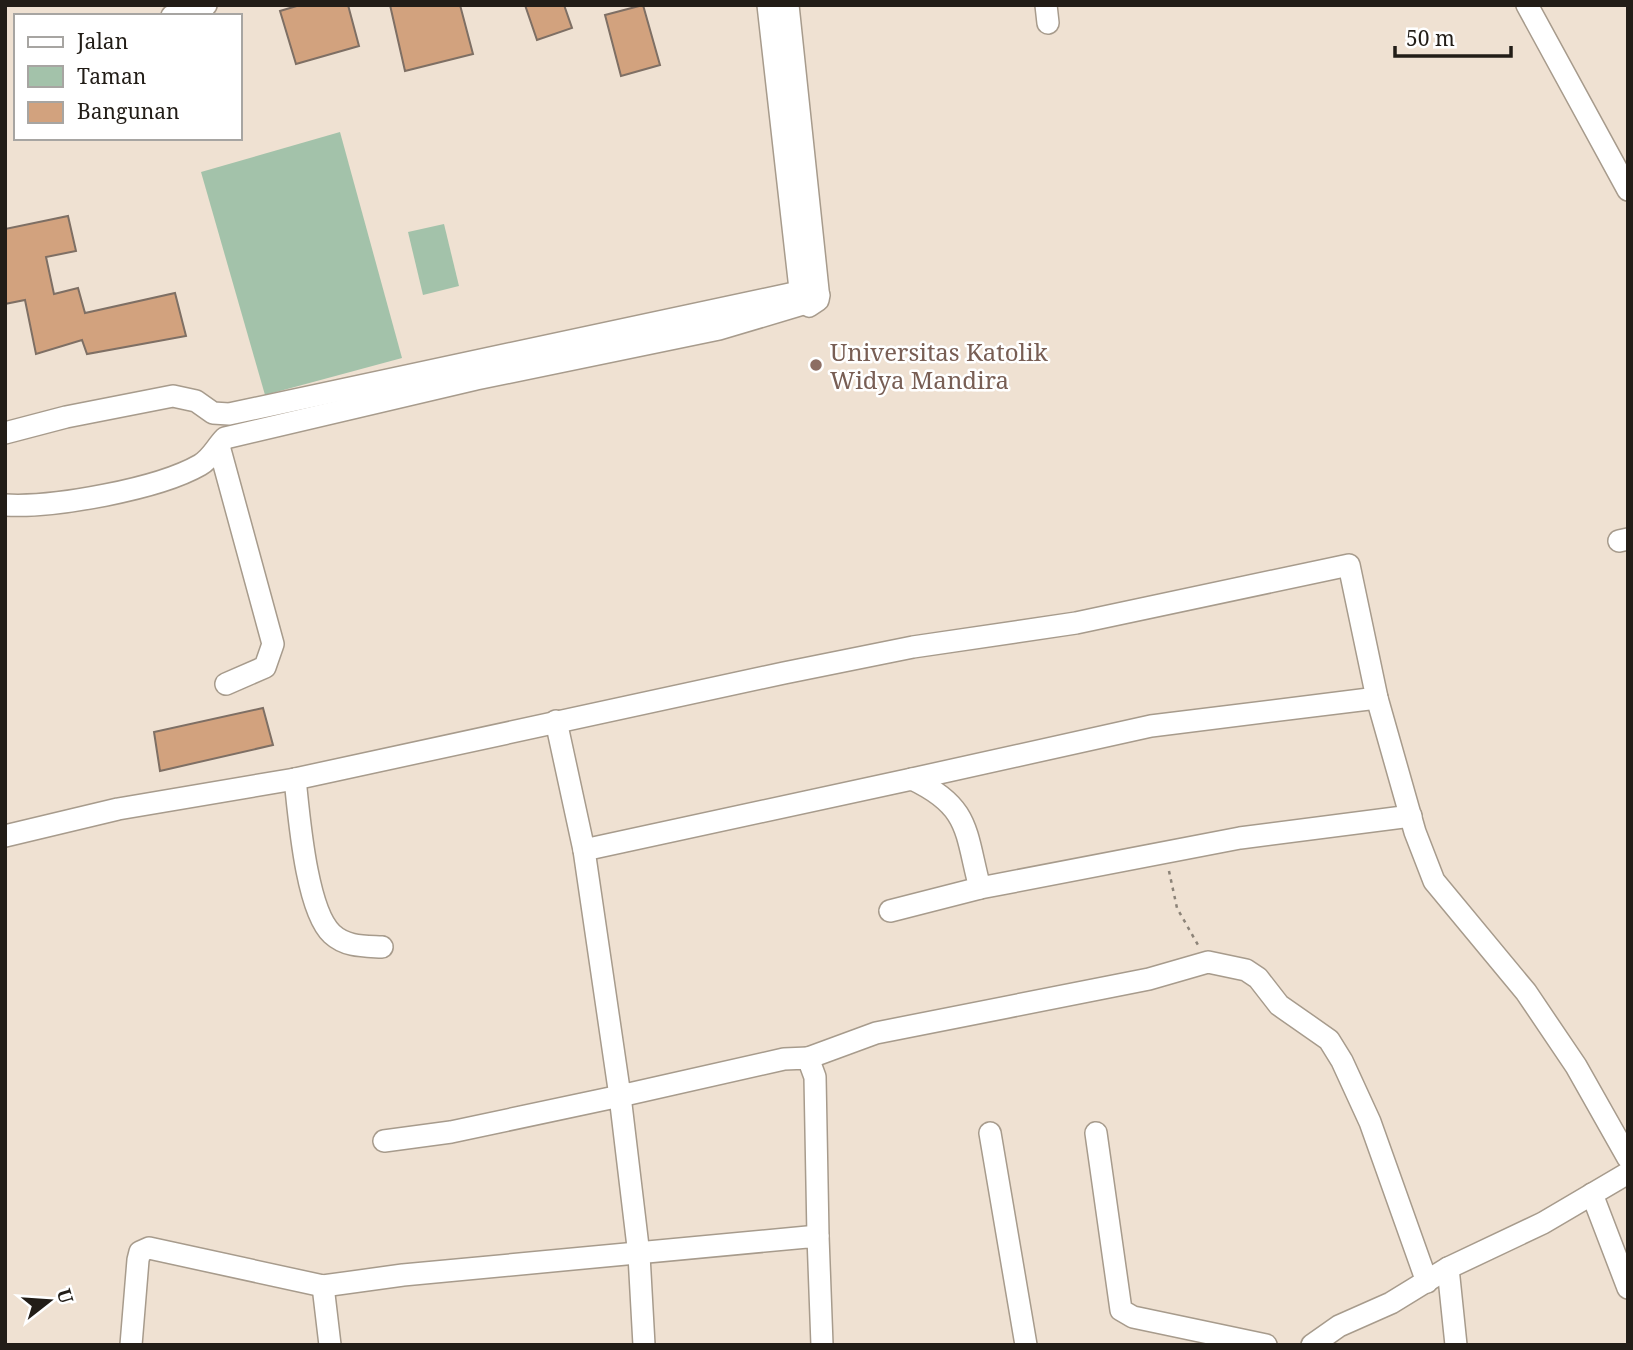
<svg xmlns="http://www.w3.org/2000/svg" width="1633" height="1350" viewBox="0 0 1633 1350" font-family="'Noto Serif',serif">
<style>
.green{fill:#a3c2aa}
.building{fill:#d2a27e;stroke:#7e6f64;stroke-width:2}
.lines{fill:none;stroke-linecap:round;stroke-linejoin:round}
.minor-casing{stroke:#a79b8c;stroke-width:24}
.path{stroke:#8c8378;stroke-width:2.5;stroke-dasharray:3.5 5;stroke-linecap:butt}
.minor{stroke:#fff;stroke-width:21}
.education-dot{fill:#8d6e63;stroke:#fff;stroke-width:2.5}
.labels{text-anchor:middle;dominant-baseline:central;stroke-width:5;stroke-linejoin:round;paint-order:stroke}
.education-label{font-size:24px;fill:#785e54;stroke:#fff;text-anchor:start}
</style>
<rect width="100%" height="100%" fill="#efe1d2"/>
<g class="green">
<path d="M340 132 402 358 265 395 201 172Z"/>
<path d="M444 224 459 286 423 295 408 232Z"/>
</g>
<g class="building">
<path d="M300 5H348L359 46 296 64 280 11Z"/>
<path d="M390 5H460L473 54 405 71Z"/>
<path d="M525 5H564L572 28 537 40Z"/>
<path d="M643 5 660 65 621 76 605 15Z"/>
<path d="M68 216 76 251 46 257 54 294 78 288 85 313 175 293 186 336 87 354 82 340 36 354 25 300 5 304V229Z"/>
<path d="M263 708 273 745 160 771 154 732Z"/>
</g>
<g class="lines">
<g class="minor-casing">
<g id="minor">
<path d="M768 5 800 289 799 299 809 306 818 300 819 295 814 286H804L800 289"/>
<path d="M788 5 818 290"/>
<path d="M1046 5 1048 23"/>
<path d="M1527 5 1628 190"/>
<path d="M172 16 206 5"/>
<path d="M5 433 66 417 173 396 196 401 213 413 229 414 799 292"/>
<path d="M219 446 273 644 265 667 226 684"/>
<path d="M5 505C54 508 158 489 200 465 212 458 216 447 225 438L476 379 719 329 803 304"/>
<path d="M1619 541 1628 539"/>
<path d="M556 721 584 850 620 1096 784 1059 808 1058 815 1077 818 1236"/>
<path d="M295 779C299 815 306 910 332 934 346 947 364 946 382 947"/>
<path d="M912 779 1151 726 1377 698"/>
<path d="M5 836 118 809 295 779 784 673 913 647 1076 623 1349 565 1377 698 1415 832 1434 881 1526 992 1576 1066 1628 1158"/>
<path d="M584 850 912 779C971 807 965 832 980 888L1240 838 1411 816"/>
<path d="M890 911 980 888"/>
<path d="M808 1058 876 1033 1149 979 1208 962 1246 970 1258 978 1279 1005 1329 1040 1342 1061 1370 1122 1427 1282"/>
<path d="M990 1133 1026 1345"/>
<path d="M1096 1133 1121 1310 1133 1317 1266 1345"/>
<path d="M384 1141 451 1132 620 1096 639 1255 644 1345"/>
<path d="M1592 1194 1628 1288"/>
<path d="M1448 1268 1456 1345"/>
<path d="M323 1286 330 1345"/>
<path d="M131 1345 138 1260 140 1252 149 1248 323 1286 403 1275 818 1236 822 1345"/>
<path d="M1312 1345 1339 1326 1391 1303 1448 1268 1543 1223 1628 1173"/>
</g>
</g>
<path class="path" d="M1169 871 1177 908 1198 945"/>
<use href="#minor" class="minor"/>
</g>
<circle class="education-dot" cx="816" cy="365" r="7"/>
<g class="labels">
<g class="education-label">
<text x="830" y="351">Universitas Katolik<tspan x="830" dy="28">Widya Mandira</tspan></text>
</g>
</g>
<rect width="1633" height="1350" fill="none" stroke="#221d17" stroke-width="14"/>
<rect x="14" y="14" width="228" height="126" fill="#ffffff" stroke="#a7a5a2" stroke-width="2"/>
<rect x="28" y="37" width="35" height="10" fill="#ffffff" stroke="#a7a5a2" stroke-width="2"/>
<text x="77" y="49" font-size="21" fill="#221d17">Jalan</text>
<rect x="28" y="66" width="35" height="21" fill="#a3c2aa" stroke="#a7a5a2" stroke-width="2"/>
<text x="77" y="84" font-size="21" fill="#221d17">Taman</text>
<rect x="28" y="102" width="35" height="21" fill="#d2a27e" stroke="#a7a5a2" stroke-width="2"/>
<text x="77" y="119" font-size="21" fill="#221d17">Bangunan</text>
<g transform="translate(49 1301) rotate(73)" stroke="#ffffff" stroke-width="5" paint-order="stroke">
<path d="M0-5L12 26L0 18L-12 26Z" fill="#221d17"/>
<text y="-10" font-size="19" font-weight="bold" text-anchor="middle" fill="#221d17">U</text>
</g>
<path d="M1395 46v10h116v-10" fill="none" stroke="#221d17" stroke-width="3.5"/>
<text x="1406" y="46" font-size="21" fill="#221d17" stroke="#ffffff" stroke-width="5" paint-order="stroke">50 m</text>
</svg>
